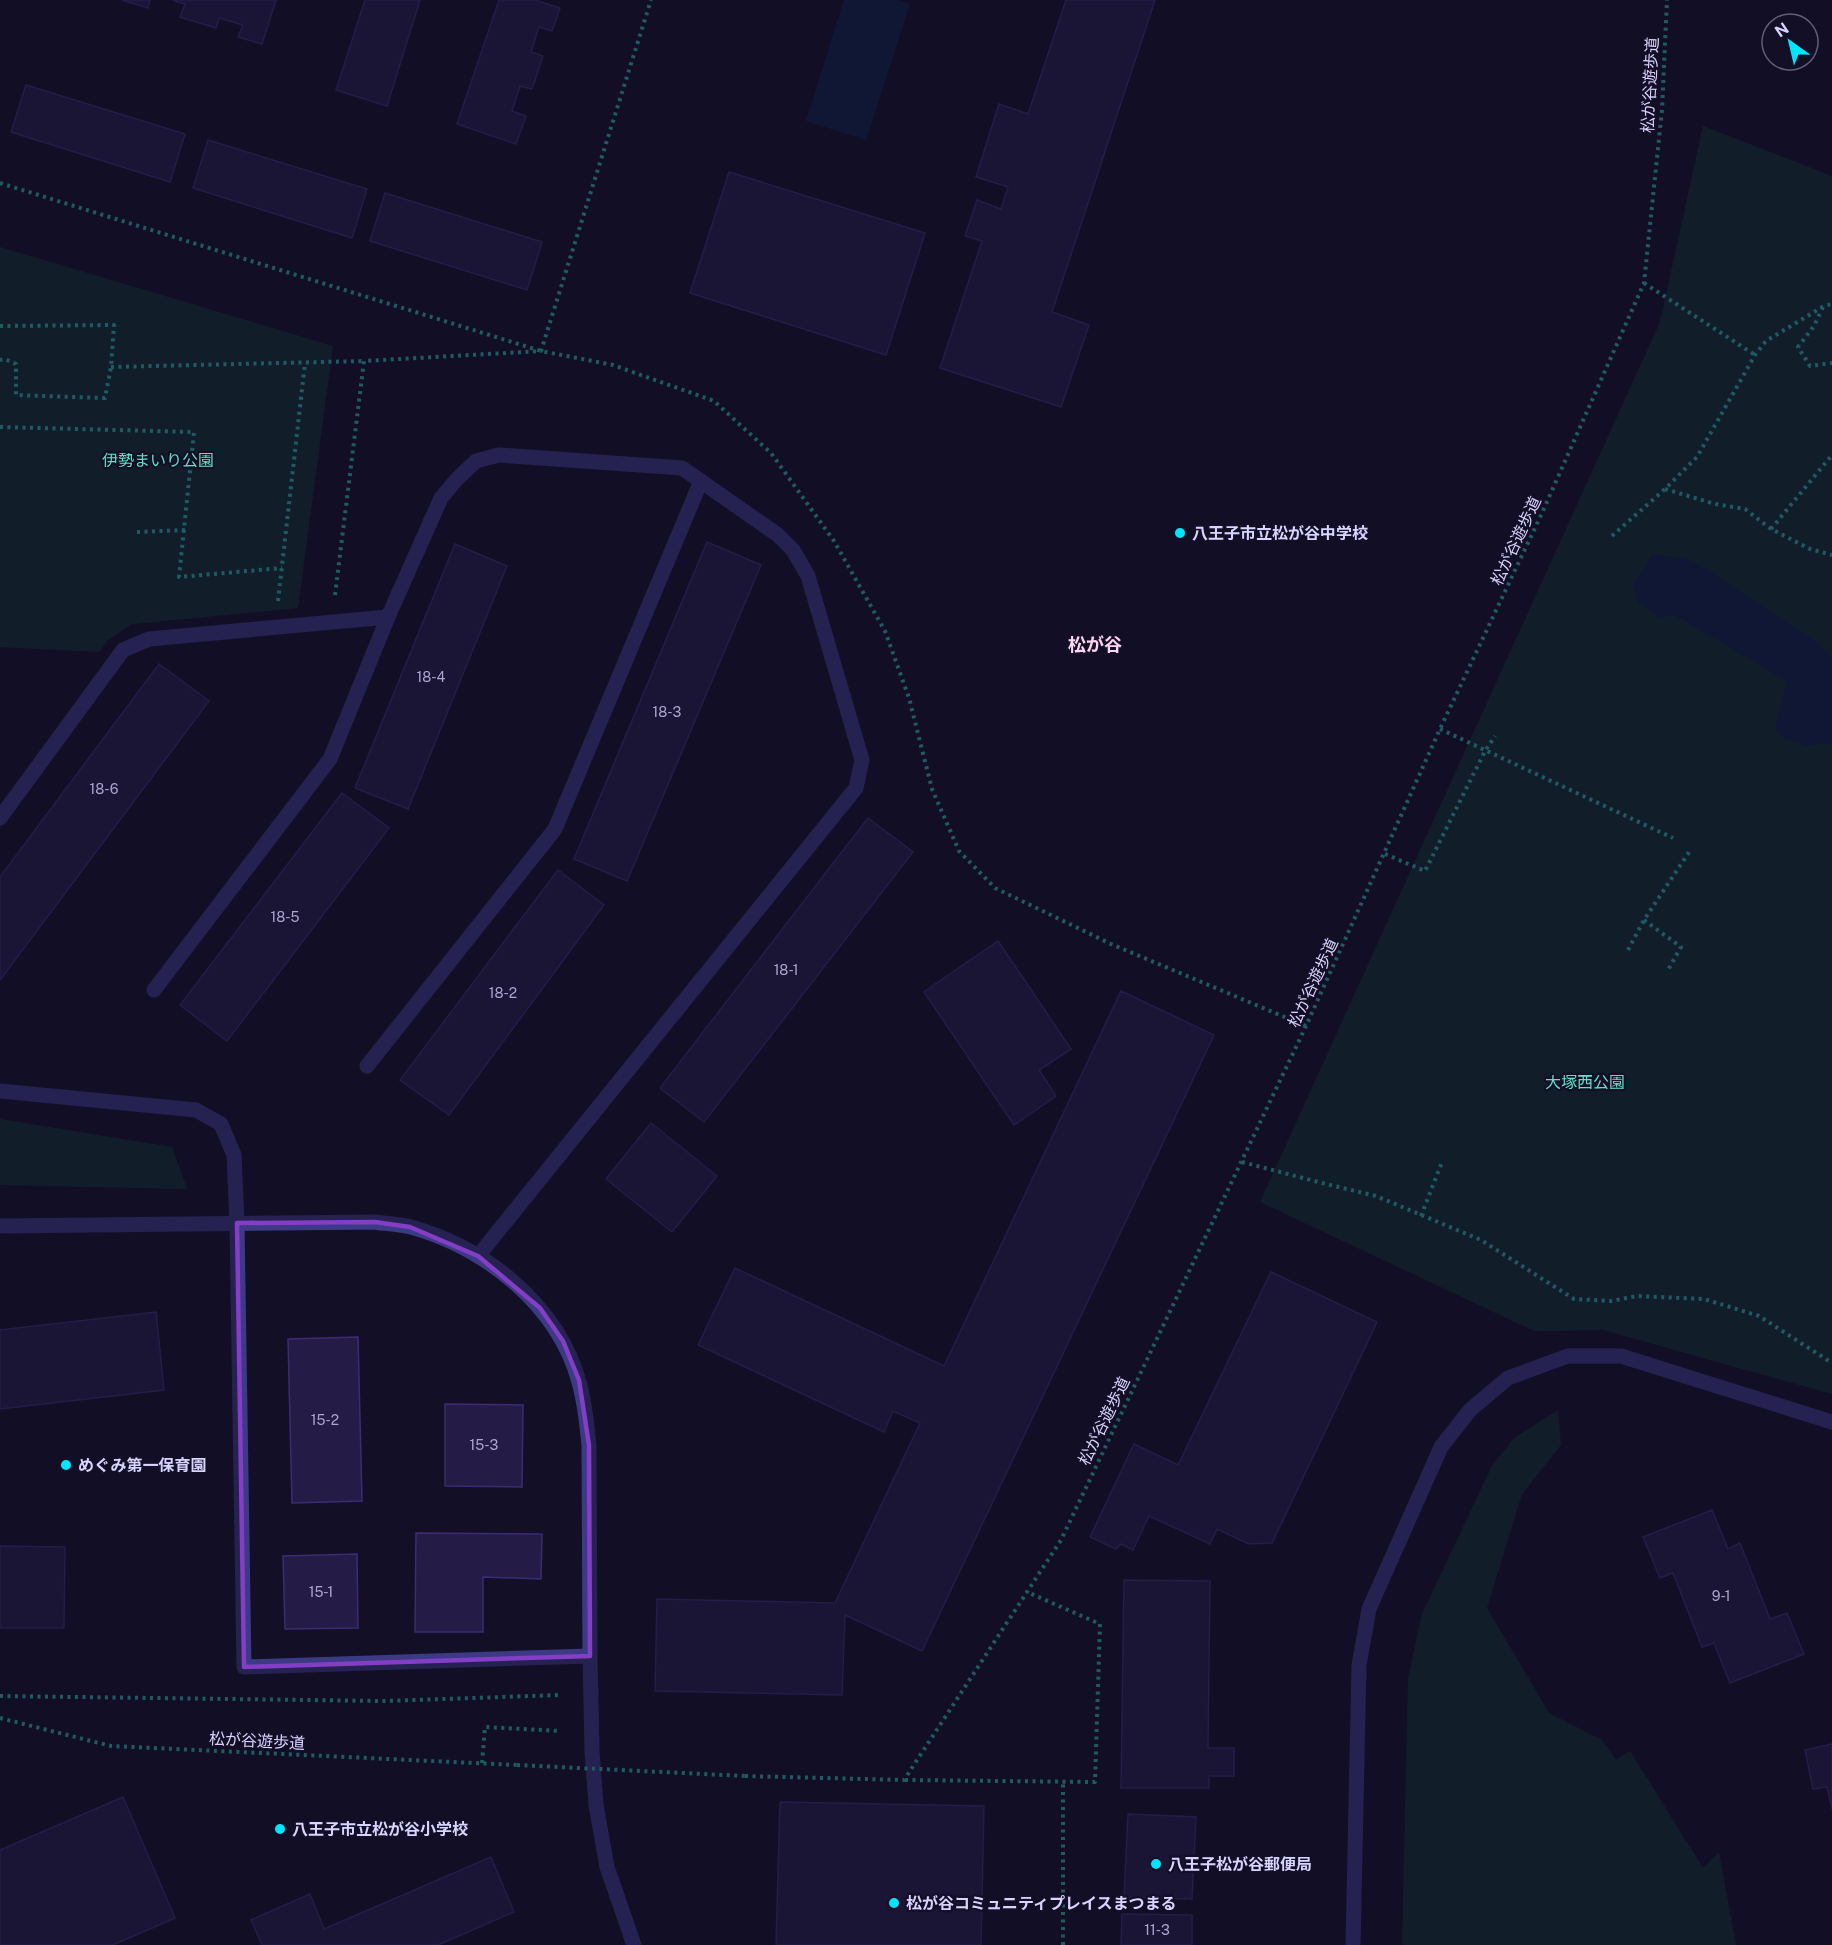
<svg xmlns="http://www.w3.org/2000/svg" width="1832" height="1945" viewBox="0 0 1832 1945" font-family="'Public Sans','Noto Sans JP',sans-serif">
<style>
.green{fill:#12302f}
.water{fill:#0c2248}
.building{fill:#241b47;stroke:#3b2d73;stroke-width:1.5}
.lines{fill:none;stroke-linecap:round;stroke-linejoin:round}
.path{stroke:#2fb8b0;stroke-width:4;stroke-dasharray:3 4.5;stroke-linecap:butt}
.service{stroke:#3d3a85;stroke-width:15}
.minor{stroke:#3d3a85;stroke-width:15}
.tertiary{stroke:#3d3a85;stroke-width:15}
.path-bridge{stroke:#2fb8b0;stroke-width:4;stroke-dasharray:3 4.5;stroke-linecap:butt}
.marked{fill:none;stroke:#843dc5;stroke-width:4.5;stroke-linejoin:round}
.poi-dot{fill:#00e5ff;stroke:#130f26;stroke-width:2}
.labels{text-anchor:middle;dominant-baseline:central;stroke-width:4.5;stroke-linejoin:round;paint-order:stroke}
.number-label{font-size:14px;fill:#aca6d1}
.street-label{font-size:16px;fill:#d9d4ff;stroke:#130f26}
.park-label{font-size:16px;fill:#5fe0c0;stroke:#130f26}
.poi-label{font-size:16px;font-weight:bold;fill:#d9d4ff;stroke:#130f26;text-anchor:start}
.neighbourhood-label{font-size:18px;font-weight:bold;fill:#ffd6f0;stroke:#130f26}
</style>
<rect width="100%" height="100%" fill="#130f26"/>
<g class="green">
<path d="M1703 126 1832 176V1394L1603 1330 1534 1331 1260 1202 1660 322Z"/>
<path d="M0 247 333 346 298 608 132 624 108 640 99 652 0 647Z"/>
<path d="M0 1119 172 1147 187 1189 0 1185Z"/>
<path d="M1558 1410 1561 1445 1522 1494 1487 1608 1549 1713 1602 1740 1616 1760 1630 1751 1703 1868 1719 1852 1736 1945H1402L1408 1680 1421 1616 1492 1466 1514 1438Z"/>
</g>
<g class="water">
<path d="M844 0H898L910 4 866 140 806 121Z"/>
<path d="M1653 554 1690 559 1814 639 1832 658V743L1808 746 1785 739 1775 728 1787 681 1674 615 1660 618 1638 602 1633 585Z"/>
</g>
<g class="building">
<path d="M122 0H150L148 8Z"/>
<path d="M172 0H276L262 44 238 37 243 25 219 18 216 28 180 17 185 4Z"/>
<path d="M365 0H420L387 106 336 90Z"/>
<path d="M499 0H535L560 8 552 31 539 27 531 52 543 56 532 89 520 86 512 111 526 116 516 144 457 124Z"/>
<path d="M1066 0H1155L1052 312 1089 325 1061 407 940 368 982 241 965 236 977 200 1001 209 1008 187 976 177 999 104 1028 114Z"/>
<path d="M26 85 185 134 170 182 11 132Z"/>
<path d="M208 140 367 189 352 238 193 188Z"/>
<path d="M729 172 925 233 886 355 690 293Z"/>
<path d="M385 193 542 242 527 290 370 241Z"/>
<path d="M707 542 761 565 627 881 574 859Z"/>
<path d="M455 544 507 566 408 809 355 788Z"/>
<path d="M159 664 209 701 0 980V877Z"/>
<path d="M342 793 389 828 227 1041 180 1005Z"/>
<path d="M868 818 913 852 704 1122 660 1088Z"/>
<path d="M558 870 604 905 449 1115 400 1080Z"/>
<path d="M998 941 1071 1049 1039 1070 1056 1096 1014 1125 924 992Z"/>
<path d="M1121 991 1214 1035 922 1651 845 1615 842 1695 655 1691 657 1599 835 1603 920 1423 893 1411 884 1432 698 1345 735 1268 944 1366Z"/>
<path d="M651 1123 717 1176 672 1232 606 1179Z"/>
<path d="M1271 1272 1377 1322 1272 1543 1249 1544 1217 1529 1210 1544 1149 1516 1133 1550 1121 1544 1116 1549 1090 1537 1134 1444 1178 1465Z"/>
<path d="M156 1312 164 1390 0 1409V1330Z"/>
<path d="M358 1337 362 1501 292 1503 288 1339Z"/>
<path d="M445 1404 523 1405 522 1487 445 1486Z"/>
<path d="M1712 1510 1728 1549 1740 1543 1770 1619 1787 1613 1804 1654 1730 1683 1714 1643 1702 1647 1673 1573 1660 1578 1643 1537Z"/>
<path d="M416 1533 542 1534 541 1579 483 1577V1632H415Z"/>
<path d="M0 1546 65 1547 64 1628H0Z"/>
<path d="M357 1554 358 1628 285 1629 283 1556Z"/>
<path d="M1124 1580 1210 1581 1208 1748H1234V1776H1209V1788H1121Z"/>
<path d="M1832 1744V1809L1827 1787 1813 1789 1805 1750Z"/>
<path d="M123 1797 175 1918 113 1945H0V1850Z"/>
<path d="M780 1802 984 1806 981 1945H776Z"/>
<path d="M1128 1814 1196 1817 1192 1899 1124 1897Z"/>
<path d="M491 1857 514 1912 438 1945H262L251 1920 310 1894 324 1929Z"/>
<path d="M1122 1914 1192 1915V1945H1121Z"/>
</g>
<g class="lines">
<g class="path">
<path d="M0 183 541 351 613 365 714 401 771 453 834 541 885 631 909 698 932 789 959 851 995 888 1111 944 1306 1026"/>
<path d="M1644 283 1755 355"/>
<path d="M1823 307 1814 326 1798 347 1810 366 1832 363"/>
<path d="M0 326 114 325 111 367 105 398 16 395V364L5 359 0 360"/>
<path d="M111 367 364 361"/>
<path d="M0 427 194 432 179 577 282 568"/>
<path d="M1665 489 1715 504 1745 509 1771 529 1810 549 1832 555"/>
<path d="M1771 529 1832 455"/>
<path d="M137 532 185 530"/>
<path d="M1612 536 1665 489 1697 457 1755 355 1766 341 1824 306 1832 304"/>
<path d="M335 595 364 361 541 351 651 0"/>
<path d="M278 601 305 363"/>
<path d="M1440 729 1673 838"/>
<path d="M1385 854 1425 871 1485 751 1495 736"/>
<path d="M1644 920 1681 947 1668 970"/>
<path d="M1628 950 1644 920 1691 849"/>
<path d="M1242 1162 1322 1183 1376 1196 1481 1240 1574 1299 1611 1301 1637 1296 1704 1299 1759 1316 1832 1363"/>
<path d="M1421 1216 1442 1162"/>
<path d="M0 1696 383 1701 561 1695"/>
<path d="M0 1718 111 1746 517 1765"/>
<path d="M482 1763 485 1727 560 1731"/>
<path d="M745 1776 904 1780 1061 1540 1306 1026 1440 729 1542 513 1644 283 1662 110 1667 0"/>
<path d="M905 1780 1095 1782 1100 1624 1027 1592"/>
<path d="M1063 1945V1782"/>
</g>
<g class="service">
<path d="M0 818 123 650 149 639 388 617"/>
<path d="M154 990 330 759 388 617 441 498 458 478 476 461 499 455 682 468 778 535 793 550 808 576 862 760 856 788 478 1256"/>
<path d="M367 1066 555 829 701 481"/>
<path d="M0 1091 196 1110 221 1124 234 1155 237 1223"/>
</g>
<path class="minor" d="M237 1223 244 1667 590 1656"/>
<g class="tertiary">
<path d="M0 1226 375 1222C387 1224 399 1224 411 1227 486 1248 558 1305 579 1382 585 1403 587 1424 589 1445L590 1656 592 1751 596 1805 607 1867 634 1945"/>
<path d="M1353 1945 1359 1665 1369 1609 1441 1447 1470 1410 1508 1378 1568 1356H1621L1832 1422"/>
</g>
<path class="path-bridge" d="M517 1765 745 1776"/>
</g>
<path d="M0 0H1832V1945H0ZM375 1222 410 1227 478 1256 540 1308 563 1341 579 1380 589 1445 590 1656 244 1667 237 1223Z" fill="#130f26" fill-opacity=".55" fill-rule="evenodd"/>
<path class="marked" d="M375 1222 410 1227 478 1256 540 1308 563 1341 579 1380 589 1445 590 1656 244 1667 237 1223Z"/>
<g class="poi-dot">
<circle cx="1180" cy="533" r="6"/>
<circle cx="66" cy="1465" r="6"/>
<circle cx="280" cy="1829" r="6"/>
<circle cx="1156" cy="1864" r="6"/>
<circle cx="894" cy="1903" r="6"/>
</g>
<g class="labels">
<g class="number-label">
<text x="431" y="677">18-4</text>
<text x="667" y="712">18-3</text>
<text x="104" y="789">18-6</text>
<text x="285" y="917">18-5</text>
<text x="786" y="970">18-1</text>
<text x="503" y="993">18-2</text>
<text x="325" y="1420">15-2</text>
<text x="484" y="1445">15-3</text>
<text x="321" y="1592">15-1</text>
<text x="1721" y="1596">9-1</text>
<text x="1157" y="1930">11-3</text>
</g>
<g class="street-label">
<text transform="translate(1650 85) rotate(-87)">松が谷遊歩道</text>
<text transform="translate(1516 541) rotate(-65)">松が谷遊歩道</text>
<text transform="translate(1313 983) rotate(-65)">松が谷遊歩道</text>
<text transform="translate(1104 1421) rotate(-64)">松が谷遊歩道</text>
<text transform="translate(257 1741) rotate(3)">松が谷遊歩道</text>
</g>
<g class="park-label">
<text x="158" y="460">伊勢まいり公園</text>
<text x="1585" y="1082">大塚西公園</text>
</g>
<g class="poi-label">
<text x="1192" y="533">八王子市立松が谷中学校</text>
<text x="78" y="1465">めぐみ第一保育園</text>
<text x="292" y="1829">八王子市立松が谷小学校</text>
<text x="1168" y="1864">八王子松が谷郵便局</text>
<text x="906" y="1903">松が谷コミュニティプレイスまつまる</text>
</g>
<g class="neighbourhood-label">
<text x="1095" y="644">松が谷</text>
</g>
</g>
<g transform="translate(1790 42) rotate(326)"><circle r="28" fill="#130f26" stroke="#625e7d" stroke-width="1.5"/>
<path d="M0-4.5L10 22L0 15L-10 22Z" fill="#00e5ff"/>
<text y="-9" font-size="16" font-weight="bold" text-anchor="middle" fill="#d9d4ff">N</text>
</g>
</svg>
